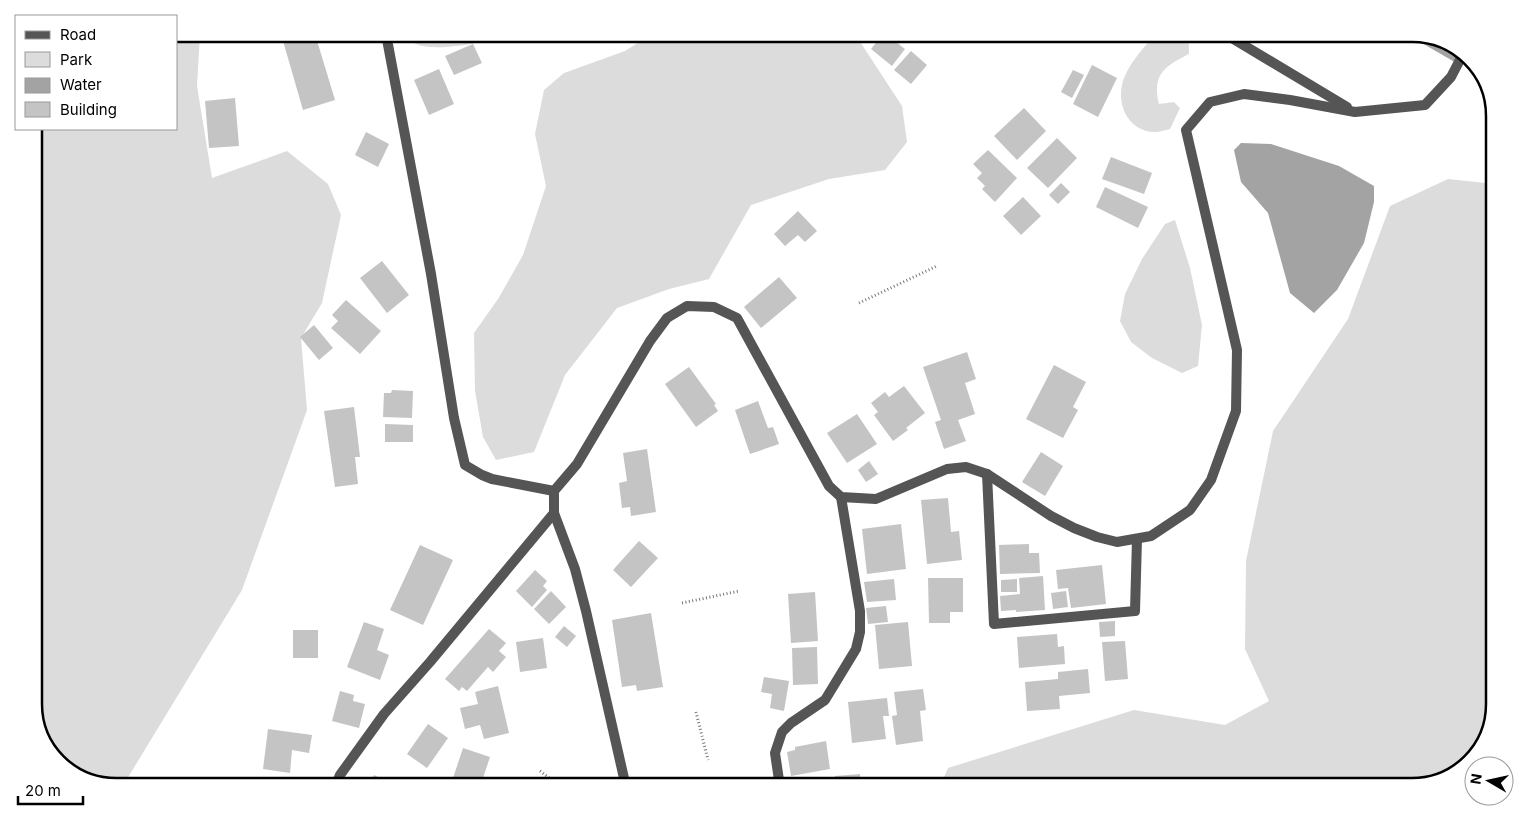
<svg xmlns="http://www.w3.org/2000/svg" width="1529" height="821" viewBox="0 0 1529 821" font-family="Inter,sans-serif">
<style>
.green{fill:#dcdcdc}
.water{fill:#a3a3a3}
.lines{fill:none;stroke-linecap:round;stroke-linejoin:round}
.stream{stroke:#a3a3a3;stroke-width:6}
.building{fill:#c4c4c4}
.path{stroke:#777;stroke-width:3;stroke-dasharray:1 2.5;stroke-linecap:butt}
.minor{stroke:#555;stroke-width:10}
.rim{fill:none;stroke:#000;stroke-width:2.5}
</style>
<rect width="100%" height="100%" fill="#fff"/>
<g class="green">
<path d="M176 34H200L197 86 212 178 287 151 328 184 341 215 322 303 301 338 307 410 242 590 124 784 125 787H116L79 779 48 751 34 711V129H176Z"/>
<path d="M404 34H513C491 41 437 53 416 44 411 42 408 37 404 34Z"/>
<path d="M652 34H855L902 106 907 142 885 170 829 179 751 205 709 279 669 289 617 308 565 375 534 452 496 460 483 437 475 391 474 333 498 299 523 255 546 186 535 134 544 90 564 73 625 51Z"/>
<path d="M1157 34 1186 37 1189 44V54C1164 67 1152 74 1159 104L1174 102 1180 108 1170 129C1165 130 1159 132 1155 132 1130 132 1117 107 1122 85 1126 67 1144 46 1157 34Z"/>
<path d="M1448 179 1495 184V705L1487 742 1454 776 1413 787H940L948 768 1134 710 1225 725 1269 701 1245 649 1246 561 1273 431 1348 319 1390 206Z"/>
<path d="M1175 220 1190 268 1202 325 1198 366 1182 373 1152 358 1131 342 1120 321 1125 294 1142 259 1165 224Z"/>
</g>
<path class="water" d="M1241 143 1271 144 1339 166 1374 186V202L1364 243 1337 290 1314 313 1290 293 1268 213 1241 182 1234 150Z"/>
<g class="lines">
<path class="stream" d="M1417 35 1419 38 1457 60H1470"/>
</g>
<g class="building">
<path d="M281 34H315L335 100 303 110Z"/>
<path d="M883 34H886L905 49 892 66 871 49Z"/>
<path d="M897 34H916L912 42Z"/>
<path d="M473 44 482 63 454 75 445 56Z"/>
<path d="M911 51 927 65 911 84 894 70Z"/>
<path d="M1092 65 1117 78 1098 117 1073 104Z"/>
<path d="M439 69 454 104 429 115 414 80Z"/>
<path d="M1073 70 1084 75 1072 98 1061 92Z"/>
<path d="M235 98 239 146 209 148 205 101Z"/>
<path d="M1024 108 1046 131 1017 160 994 136Z"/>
<path d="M366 132 389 144 378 167 355 155Z"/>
<path d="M1057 138 1077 158 1048 188 1027 168Z"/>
<path d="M988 150 1017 178 995 202 982 189 985 186 977 178 982 173 973 164Z"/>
<path d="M1111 157 1152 173 1144 194 1102 179Z"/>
<path d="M1061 183 1070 192 1058 204 1049 195Z"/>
<path d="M1105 187 1148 207 1138 228 1096 207Z"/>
<path d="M1023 197 1041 216 1021 235 1003 216Z"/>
<path d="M798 211 817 231 805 242 798 235 785 246 774 234Z"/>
<path d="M382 261 409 295 387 313 360 278Z"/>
<path d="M779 277 797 298 761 328 744 307Z"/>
<path d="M346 300 381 331 360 354 331 328 338 321 332 315Z"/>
<path d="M314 325 333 348 319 360 300 337Z"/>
<path d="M967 352 976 379 965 383 975 414 958 420 966 441 944 449 935 422 941 420 923 367Z"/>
<path d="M1054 365 1086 382 1073 407 1078 410 1063 438 1026 419Z"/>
<path d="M689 367 716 404 714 405 718 411 696 427 665 384Z"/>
<path d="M904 386 925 413 906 428 908 430 893 441 874 415 878 412 871 403 885 392 889 397Z"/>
<path d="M392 390 413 391 412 418 383 417 384 393H391Z"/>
<path d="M758 401 768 428 773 427 779 444 750 454 735 410Z"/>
<path d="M354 407 360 457H355L358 484 335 487 324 411Z"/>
<path d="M857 414 877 444 847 463 827 433Z"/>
<path d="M385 424 413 425V442H385Z"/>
<path d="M647 449 656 512 631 516 630 507 622 508 619 483 627 481 623 453Z"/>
<path d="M1041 452 1063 466 1045 496 1022 482Z"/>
<path d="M869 461 878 474 866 482 858 470Z"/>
<path d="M948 498 951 532 959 531 962 560 927 564 921 500Z"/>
<path d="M901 524 906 569 867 574 862 529Z"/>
<path d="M639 541 658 558 631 587 613 570Z"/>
<path d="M1029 544V553H1039L1040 573 1000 574 999 545Z"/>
<path d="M420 545 453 560 423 625 390 610Z"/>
<path d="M1102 565 1106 604 1071 608 1068 588 1058 589 1056 570Z"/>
<path d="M535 570 547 581 543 586 547 590 532 607 516 591Z"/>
<path d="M1043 576 1045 610 1016 612V610L1001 611 1000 596 1020 594 1019 578Z"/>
<path d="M928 578H963V612H950V623H929Z"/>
<path d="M894 579 896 600 867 602 864 582Z"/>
<path d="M1017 579V592H1001V580Z"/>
<path d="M551 591 566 607 549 624 534 609Z"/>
<path d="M1066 591 1068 607 1053 609 1051 593Z"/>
<path d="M815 592 818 641 791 643 788 594Z"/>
<path d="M886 606 888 622 868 624 866 608Z"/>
<path d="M651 613 663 687 637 691 636 685 622 687 612 620Z"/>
<path d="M1115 621V636L1100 637 1099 622Z"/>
<path d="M364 622 384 629 377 650 389 655 380 680 347 667Z"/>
<path d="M908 622 912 666 879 669 875 625Z"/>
<path d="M564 626 576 636 567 647 555 637Z"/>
<path d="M489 629 506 643 499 651 506 657 493 672 488 667 467 691 462 687 459 691 445 679Z"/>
<rect x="293" y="630" width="25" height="28"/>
<path d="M1057 634 1058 647 1064 646 1065 664 1019 668 1017 637Z"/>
<path d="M543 638 547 668 520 672 516 642Z"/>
<path d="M1125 641 1128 679 1105 681 1102 642Z"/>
<path d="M817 647 818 684 793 685 792 648Z"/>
<path d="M1088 669 1090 693 1059 696 1060 709 1027 711 1025 682 1058 679V672Z"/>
<path d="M764 677 789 681 784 711 770 708 772 694 761 692Z"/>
<path d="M498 686 509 733 484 739 480 725 465 729 460 708 478 704 475 692Z"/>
<path d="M923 689 926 710 920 711 923 741 896 745 892 716 897 715 894 692Z"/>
<path d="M340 691 354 695 353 701 365 704 359 728 332 721Z"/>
<path d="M887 698 889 716H883L886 739 852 743 848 702Z"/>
<path d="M428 724 448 738 427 768 407 754Z"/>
<path d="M268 729 312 735 309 753 292 750 290 773 263 769Z"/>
<path d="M826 741 830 769 791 776 787 752 795 750V747Z"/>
<path d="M463 748 490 757 480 787H450Z"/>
<path d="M860 774 861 787H836L835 776Z"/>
<path d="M374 775 398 787H368Z"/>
<path d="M259 778 298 782 297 787H258Z"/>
</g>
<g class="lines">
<g class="path">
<path d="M859 303 937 266"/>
<path d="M682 603 739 591"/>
<path d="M696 712 708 760"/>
<path d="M540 771 561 787"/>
</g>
<g class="minor">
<path d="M386 34 431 274 454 418 465 465 482 475 492 479 554 491"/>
<path d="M1225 34 1347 107"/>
<path d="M987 474 994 624 1135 611 1137 539"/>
<path d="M335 787 340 775 384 714 430 662 554 513"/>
<path d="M626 787 586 611 575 569 554 513V491L577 464 650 341 667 318 687 306 714 307 737 318 829 486 841 497 876 499 947 469 966 467 987 474 1051 516 1074 528 1097 537 1117 542 1151 536 1190 510 1211 480 1236 411 1237 350 1186 130 1210 102 1244 94 1290 100 1355 112 1425 105 1451 77 1463 54"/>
<path d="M780 787 775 753 782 732 791 723 825 700 856 649 860 632V611L841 497"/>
</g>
</g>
<path d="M0 0H1529V821H0ZM116 42H1412A74 74 0 0 1 1486 116V704A74 74 0 0 1 1412 778H116A74 74 0 0 1 42 704V116A74 74 0 0 1 116 42Z" fill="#fff" fill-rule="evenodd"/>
<path class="rim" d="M116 42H1412A74 74 0 0 1 1486 116V704A74 74 0 0 1 1412 778H116A74 74 0 0 1 42 704V116A74 74 0 0 1 116 42Z"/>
<rect x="15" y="15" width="162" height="115" fill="#ffffff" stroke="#999999"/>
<rect x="25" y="31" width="25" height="8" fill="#555555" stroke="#999999"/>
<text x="60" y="40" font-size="15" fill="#000000">Road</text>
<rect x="25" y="52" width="25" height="15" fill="#dcdcdc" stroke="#999999"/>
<text x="60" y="65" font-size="15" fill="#000000">Park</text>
<rect x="25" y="78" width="25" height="15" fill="#a3a3a3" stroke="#999999"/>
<text x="60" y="90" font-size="15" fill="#000000">Water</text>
<rect x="25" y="102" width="25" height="15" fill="#c4c4c4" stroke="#999999"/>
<text x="60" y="115" font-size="15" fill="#000000">Building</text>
<g transform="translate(1489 781) rotate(279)"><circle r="24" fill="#ffffff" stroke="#999999"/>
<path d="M0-4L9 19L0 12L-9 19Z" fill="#000000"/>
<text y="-8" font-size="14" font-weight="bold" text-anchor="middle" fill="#000000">N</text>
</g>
<path d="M18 796v8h65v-8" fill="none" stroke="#000000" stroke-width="2.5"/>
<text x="25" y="796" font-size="15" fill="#000000" stroke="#ffffff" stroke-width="4" paint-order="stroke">20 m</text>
</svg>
